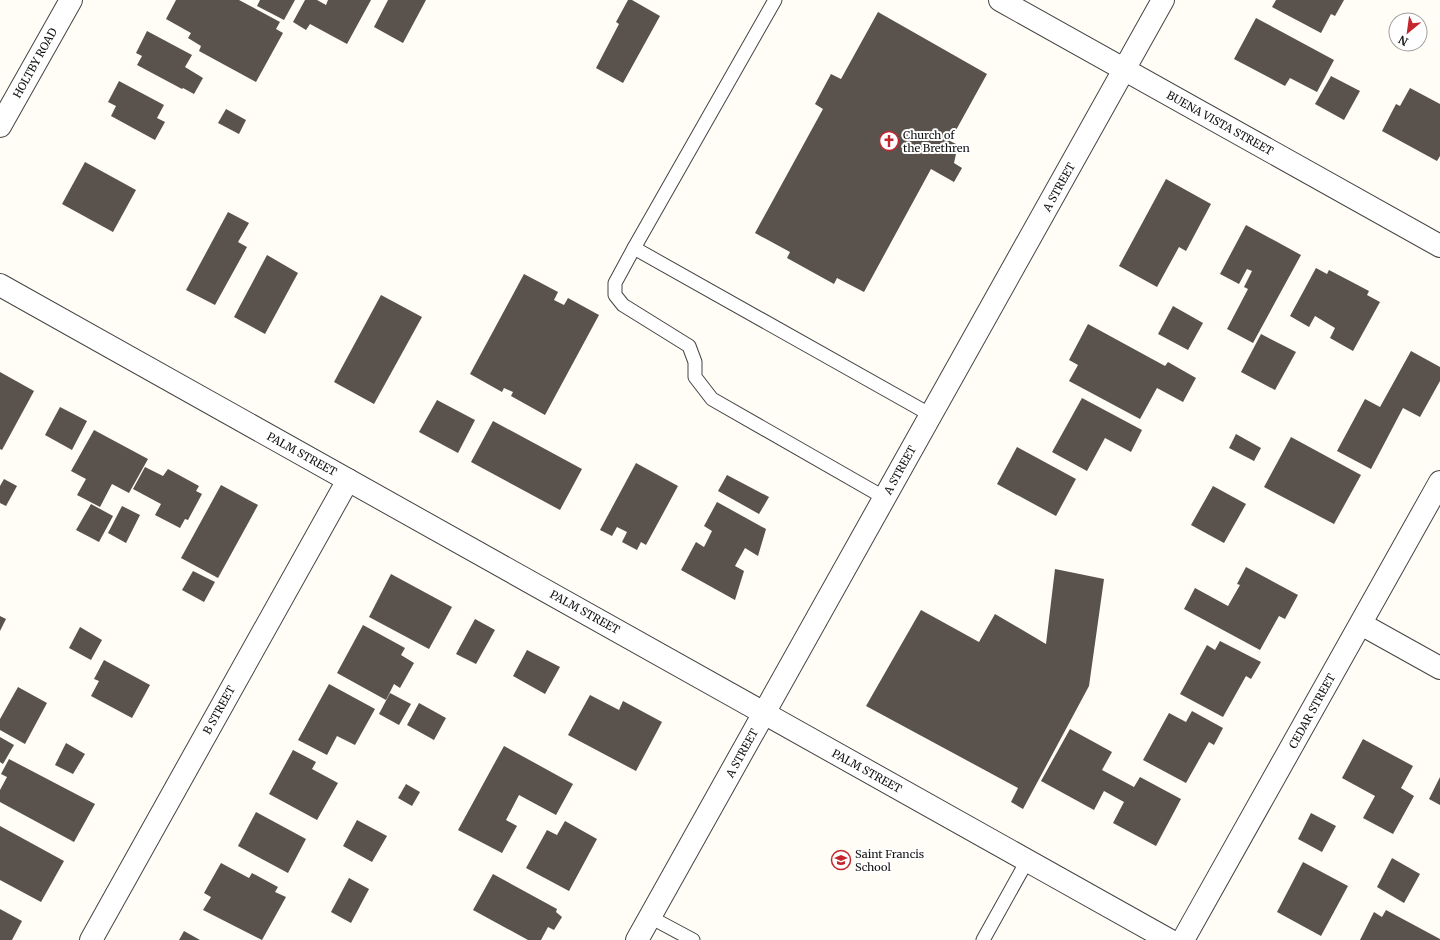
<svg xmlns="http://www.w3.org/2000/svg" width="1440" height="940" viewBox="0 0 1440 940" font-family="Merriweather,serif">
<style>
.building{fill:#5a524d}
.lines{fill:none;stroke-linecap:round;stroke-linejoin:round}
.service-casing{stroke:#444;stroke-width:15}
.minor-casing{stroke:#444;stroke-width:24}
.tertiary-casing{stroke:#444;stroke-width:24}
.service{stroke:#fff;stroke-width:13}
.minor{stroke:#fff;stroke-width:22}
.tertiary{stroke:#fff;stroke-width:22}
.labels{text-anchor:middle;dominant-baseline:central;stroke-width:4;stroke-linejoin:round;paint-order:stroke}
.street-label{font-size:11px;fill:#111;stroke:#fff}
.poi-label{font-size:11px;fill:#111;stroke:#fff;text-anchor:start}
</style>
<rect width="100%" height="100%" fill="#fffdf5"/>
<g class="building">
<path d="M176 0H239L280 22 276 29 283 33 256 82 199 51 201 46 188 38 191 33 166 19Z"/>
<path d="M260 0H295L284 20 257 6Z"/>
<path d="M305 0H317L326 5 328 0H371L347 44 310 24 306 30 293 22Z"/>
<path d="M388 0H426L403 43 374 27Z"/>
<path d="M628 0H632L660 16 623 83 596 68 619 24 616 22Z"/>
<path d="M1276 0H1344L1335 16 1331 14 1321 33 1272 7Z"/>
<path d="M878 12 987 74 950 141 958 145 954 163 962 168 954 182 931 169 864 292 837 278 834 284 787 258 790 252 755 233 823 109 815 104 831 74 841 79Z"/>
<path d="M1256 18 1334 60 1317 92 1290 78 1285 86 1234 59Z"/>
<path d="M147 31 192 55 185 67 203 78 194 94 183 88 182 89 137 65 142 56 136 53Z"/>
<path d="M1331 76 1360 91 1344 120 1315 104Z"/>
<path d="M119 81 164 105 157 118 165 122 155 140 111 116 116 106 108 102Z"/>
<path d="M1410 88 1440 104V156L1437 161 1382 131 1396 104 1400 106Z"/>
<path d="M226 109 246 120 239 134 218 123Z"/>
<path d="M85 162 136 190 113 232 62 204Z"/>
<path d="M1166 179 1211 204 1186 251 1179 247 1157 287 1119 266Z"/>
<path d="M228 212 249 223 238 242 247 247 215 305 186 290Z"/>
<path d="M1246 225 1301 255 1253 343 1227 329 1248 289 1244 287 1252 271 1247 269 1239 284 1220 274Z"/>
<path d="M267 255 298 273 265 334 234 317Z"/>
<path d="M1316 268 1327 274 1329 270 1369 291 1367 295 1380 302 1353 351 1330 338 1335 328 1315 316 1309 327 1290 316Z"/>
<path d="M524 274 558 292 554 300 564 305 568 298 599 315 545 415 511 396 513 392 504 388 502 392 470 374Z"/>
<path d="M381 295 422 317 374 404 334 382Z"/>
<path d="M1173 306 1203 323 1188 350 1158 334Z"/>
<path d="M1088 324 1165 366 1168 362 1196 378 1183 402 1157 388 1140 419 1069 381 1078 365 1069 360Z"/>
<path d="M1261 334 1296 352 1275 390 1241 372Z"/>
<path d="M1411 351 1440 367V381L1420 417 1403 408 1371 469 1337 451 1365 399 1380 407Z"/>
<path d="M0 372 34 391 2 450 0 449Z"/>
<path d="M1082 398 1142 430 1131 452 1105 438 1087 471 1052 452Z"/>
<path d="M437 400 475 420 458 453 419 432Z"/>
<path d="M60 407 87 421 72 450 45 435Z"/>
<path d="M493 421 582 469 560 510 471 462Z"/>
<path d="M94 430 148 459 129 493 112 484 100 507 77 495 86 479 71 471Z"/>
<path d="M1236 434 1261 448 1254 461 1229 448Z"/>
<path d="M1291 437 1361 475 1334 524 1264 487Z"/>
<path d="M1017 447 1076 479 1056 516 997 484Z"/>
<path d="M636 463 678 486 646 545 641 542 637 550 622 542 627 532 617 527 612 536 600 530Z"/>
<path d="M145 467 163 476 168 469 199 486 196 491 202 494 188 520 185 519 180 528 155 515 161 504 133 489Z"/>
<path d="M727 475 769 497 759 514 718 491Z"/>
<path d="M4 479 17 486 6 506 0 503V486Z"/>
<path d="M221 485 258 505 218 578 181 558Z"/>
<path d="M1213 486 1246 504 1224 543 1191 525Z"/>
<path d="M717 502 766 529 758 556 745 548 735 566 744 571 735 600 681 570 696 542 704 547 712 531 704 526Z"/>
<path d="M91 504 113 516 99 542 76 530Z"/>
<path d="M122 506 140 515 126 543 108 533Z"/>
<path d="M1246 567 1298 595 1285 619 1279 616 1260 650 1184 609 1195 588 1228 606 1240 585 1237 584Z"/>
<path d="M1055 569 1104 579 1089 686 1023 809 1011 802 1018 788 866 706 921 610 979 642 995 614 1046 644Z"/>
<path d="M193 571 215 582 204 602 182 590Z"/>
<path d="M391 574 452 607 429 649 369 617Z"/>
<path d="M0 616 6 619 0 631Z"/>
<path d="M475 619 495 630 476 664 456 654Z"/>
<path d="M363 625 405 648 401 655 414 663 400 688 394 684 386 700 337 673Z"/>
<path d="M80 627 102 640 91 660 69 648Z"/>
<path d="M1220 641 1261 662 1251 679 1246 676 1223 717 1180 694 1207 645 1215 650Z"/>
<path d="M527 650 560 667 545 694 513 676Z"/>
<path d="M104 660 150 685 132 718 91 696 99 681 94 679Z"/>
<path d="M329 684 375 709 355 745 337 736 327 755 298 740Z"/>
<path d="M18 687 47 703 25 744 0 730V719Z"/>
<path d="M390 693 411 704 399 725 379 714Z"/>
<path d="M590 695 619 710 623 701 662 722 636 771 568 735Z"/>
<path d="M419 703 446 718 434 740 407 725Z"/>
<path d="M1192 711 1223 728 1214 745 1209 742 1186 783 1143 760 1169 713 1186 722Z"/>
<path d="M1070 729 1112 752 1102 770 1134 787 1140 777 1181 799 1156 846 1113 823 1124 802 1104 791 1094 810 1041 781Z"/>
<path d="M0 737 14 745 3 764 0 762Z"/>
<path d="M1363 739 1413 766 1401 788 1414 796 1393 834 1363 818 1375 796 1342 778Z"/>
<path d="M66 743 85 754 73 774 55 765Z"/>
<path d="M504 746 573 784 556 815 519 795 506 820 517 826 502 853 458 830Z"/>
<path d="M293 750 316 762 312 769 338 783 317 820 269 794Z"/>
<path d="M9 759 95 804 74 842 0 802V790L7 777 1 774Z"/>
<path d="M1440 777V805L1429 799Z"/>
<path d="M406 784 420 792 412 806 398 798Z"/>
<path d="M256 812 306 839 288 873 238 846Z"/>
<path d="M1311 813 1336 826 1322 852 1298 839Z"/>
<path d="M357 820 387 836 372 862 343 846Z"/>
<path d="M565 821 597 839 569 891 526 868 547 830 557 835Z"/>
<path d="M0 826 64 861 41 902 0 880Z"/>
<path d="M1392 858 1420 874 1404 903 1377 887Z"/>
<path d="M1303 862 1348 886 1321 936 1277 912Z"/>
<path d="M221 863 249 878 252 873 278 887 275 892 286 897 262 940 203 910 211 897 204 893Z"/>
<path d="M493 874 557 909 556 912 562 917 554 930 548 927 541 940H528L473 910Z"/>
<path d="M349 878 369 889 351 923 331 912Z"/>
<path d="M0 909 22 921 12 940H0Z"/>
<path d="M1386 910 1440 939V940H1360L1374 912 1382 917Z"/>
<path d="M184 931 200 940H179Z"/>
</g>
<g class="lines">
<g class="service-casing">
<g id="service">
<path d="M775 0 634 248 931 415"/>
<path d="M634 248 615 283V295L623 305 689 346 695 362V377L712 399 885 498"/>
<path d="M650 917 693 940"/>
<path d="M983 940 1027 861"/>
</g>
</g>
<g class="minor-casing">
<g id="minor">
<path d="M1000 0 1440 246"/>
<path d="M0 126 71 0"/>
<path d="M1361 624 1440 668"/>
<path d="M91 940 348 480"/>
<path d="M1183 940 1440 482"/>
</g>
</g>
<g class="tertiary-casing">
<g id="tertiary">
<path d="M0 285 1169 940"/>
<path d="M637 940 1163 0"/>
</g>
</g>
<use href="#service" class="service"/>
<use href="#minor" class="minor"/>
<use href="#tertiary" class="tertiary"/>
</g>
<defs>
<g id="church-ring" transform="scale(1)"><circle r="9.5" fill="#fff" stroke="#c4262e" stroke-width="1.5"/><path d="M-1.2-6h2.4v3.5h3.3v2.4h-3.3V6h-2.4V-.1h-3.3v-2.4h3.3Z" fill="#c4262e"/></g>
<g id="school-ring" transform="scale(1)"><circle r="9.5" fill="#fff" stroke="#c4262e" stroke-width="1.5"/><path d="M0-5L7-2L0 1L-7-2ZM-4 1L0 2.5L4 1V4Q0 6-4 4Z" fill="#c4262e"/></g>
</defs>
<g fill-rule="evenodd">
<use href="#church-ring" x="889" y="141"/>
<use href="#school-ring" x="841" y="860"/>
</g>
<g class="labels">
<g class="street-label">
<text transform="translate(35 63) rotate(-61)">HOLTBY ROAD</text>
<text transform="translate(1220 123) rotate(29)">BUENA VISTA STREET</text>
<text transform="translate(1059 187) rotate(-61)">A STREET</text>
<text transform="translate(302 454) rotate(29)">PALM STREET</text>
<text transform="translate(900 470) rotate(-61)">A STREET</text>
<text transform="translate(585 612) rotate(29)">PALM STREET</text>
<text transform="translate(219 710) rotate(-61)">B STREET</text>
<text transform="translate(1312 711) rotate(-61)">CEDAR STREET</text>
<text transform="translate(742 753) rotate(-61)">A STREET</text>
<text transform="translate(867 771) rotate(29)">PALM STREET</text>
</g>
<g class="poi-label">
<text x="903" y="135">Church of<tspan x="903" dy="13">the Brethren</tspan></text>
<text x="855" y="854">Saint Francis<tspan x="855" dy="13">School</tspan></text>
</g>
</g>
<g transform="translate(1408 32) rotate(209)"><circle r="19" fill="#ffffff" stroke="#a0a0a0"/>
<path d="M0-3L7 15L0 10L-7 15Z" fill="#c4262e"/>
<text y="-6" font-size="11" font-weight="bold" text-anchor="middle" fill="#111111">N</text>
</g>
</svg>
